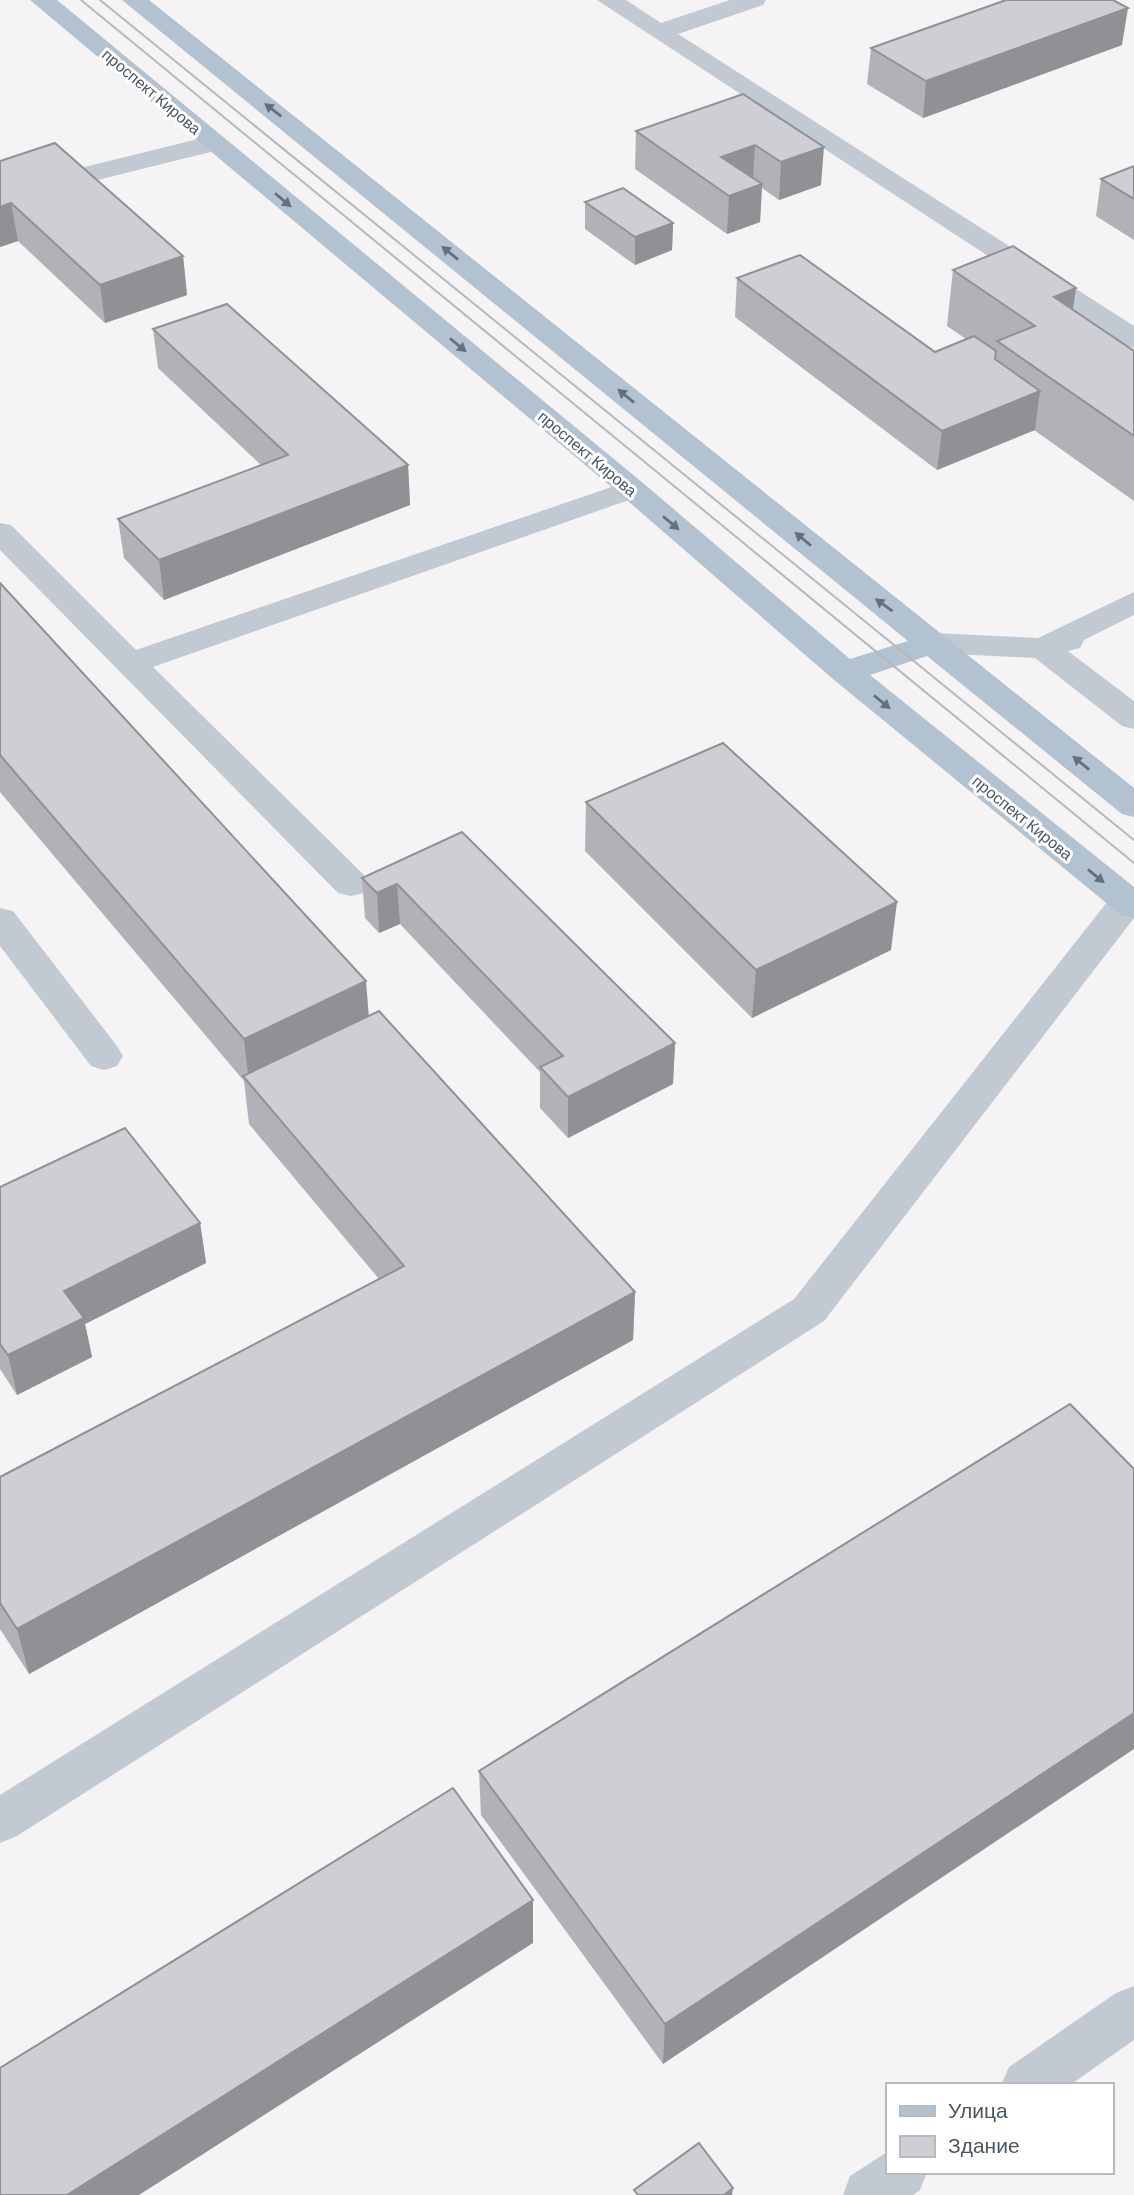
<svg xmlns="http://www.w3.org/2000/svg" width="1134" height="2195" viewBox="0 0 1134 2195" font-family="Barlow,sans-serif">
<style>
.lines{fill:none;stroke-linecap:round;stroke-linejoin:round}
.minor{fill:#c1cad2;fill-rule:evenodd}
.major{fill:#b3c2d1;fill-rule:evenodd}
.tram{stroke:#b5b8bd;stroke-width:2}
.wall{fill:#b0b2b7}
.shaded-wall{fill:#909195}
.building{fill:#cdcfd5;stroke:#909195;stroke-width:2}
.oneway{fill:#64717d}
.labels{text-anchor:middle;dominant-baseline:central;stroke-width:6;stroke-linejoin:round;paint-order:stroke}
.far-street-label{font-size:16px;fill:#4a5661;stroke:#fff}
</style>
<rect width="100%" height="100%" fill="#f5f3f3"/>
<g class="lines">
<g class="minor">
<path d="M597 0H626L661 23 730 0H766L763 5 678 34 1134 326V348L1124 345Z"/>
<path d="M214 135 223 137 227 143 223 149 0 204V188Z"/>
<path d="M632 480 643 483 647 489 643 495 153 667 364 875 369 884 364 893 351 896 338 893 0 550V523L11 525 136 650Z"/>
<path d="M1134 592V615L1084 640 1080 648 1068 651 1134 701V729L1122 726 1035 658 935 653 923 650 919 643 923 636 935 633 1038 638Z"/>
<path d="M1128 889 1134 890V918L824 1321 17 1836 0 1843V1795L794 1299 1115 892Z"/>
<path d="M0 908 13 911 117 1046 123 1056 117 1066 104 1070 91 1066 0 946Z"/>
<path d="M1134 1986V2040L1070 2085H1001L1009 2067 1116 1993Z"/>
<path d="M887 2152V2172H927L920 2190 913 2195H843L850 2176Z"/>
</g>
<path class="major" d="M30 0H57L643 483 850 659 908 641 122 0H149L1134 788V817L1122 814 927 656 870 675 1134 887V918L1121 915 833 679 621 495Z"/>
<g class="tram">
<path d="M81 0 1134 863"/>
<path d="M100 0 1134 840"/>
</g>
</g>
<g class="wall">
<path d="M1122 45 923 118 867 84 871 48Z"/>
<path d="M743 94 821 185 779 200 762 188 760 222 727 234 635 169 636 131Z"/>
<path d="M0 161 183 256 187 295 105 323 18 241 0 247Z"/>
<path d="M1134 166V240L1096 216 1101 179Z"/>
<path d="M585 202 673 223 672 250 635 265 585 229Z"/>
<path d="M953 270 1073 310 1134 351V501L1034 430 937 470 735 317 737 278 935 352 966 339 947 326Z"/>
<path d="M153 329 408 465 410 505 164 600 124 558 118 519 261 465 158 368Z"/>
<path d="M0 583 369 1016 635 1292 633 1340 29 1674 0 1629V1477L379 1279 249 1124 244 1081 0 792Z"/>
<path d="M586 802 891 950 752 1018 585 851Z"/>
<path d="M462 832 675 1043 673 1084 568 1138 540 1108V1072L400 924 379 933 365 918 362 878Z"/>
<path d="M0 1187 200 1223 206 1263 85 1324 92 1357 17 1395 0 1369Z"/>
<path d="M1070 1404 663 2064 481 1815 479 1771Z"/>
</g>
<g class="shaded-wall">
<path d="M1128 8 1122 45 923 118 926 81Z"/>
<path d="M755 145 753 182 721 157Z"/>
<path d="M824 147 821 185 779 200 781 162Z"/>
<path d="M762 184 760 222 727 234 729 196Z"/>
<path d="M11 203 18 241 0 247V207Z"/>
<path d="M673 223 672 250 635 265V237Z"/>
<path d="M183 256 187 295 105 323 100 285Z"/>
<path d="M1076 288 1068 345 1054 297Z"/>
<path d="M1040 391 1035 430 937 470 942 431Z"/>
<path d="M408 465 410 505 164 600 159 560Z"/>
<path d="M397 884 400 924 379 933 377 893Z"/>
<path d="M897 902 891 950 752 1018 756 970Z"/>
<path d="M366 981 370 1030 249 1083 244 1039Z"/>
<path d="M675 1043 673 1084 568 1138V1097Z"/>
<path d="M200 1223 206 1263 85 1324 92 1357 17 1395 8 1355 64 1291Z"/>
<path d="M635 1292 633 1340 29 1674 17 1629Z"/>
<path d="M1134 1713V1749L663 2064 665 2024Z"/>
<path d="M533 1900V1943L139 2195H67Z"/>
<path d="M733 2188 732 2195H724Z"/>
</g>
<g class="building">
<path d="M1006 0H1113L1128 8 926 81 871 48Z"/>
<path d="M743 94 824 147 781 162 755 145 721 157 762 184 729 196 636 131Z"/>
<path d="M55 143 183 256 100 285 11 203 0 207V161Z"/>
<path d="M1134 166V199L1101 179Z"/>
<path d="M623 188 673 223 635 237 585 202Z"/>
<path d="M1013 246 1076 288 1054 297 1134 351V436L997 341 1035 326 953 270Z"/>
<path d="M800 255 935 352 974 336 996 351 995 359 1040 391 942 431 737 278Z"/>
<path d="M227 304 408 465 159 560 118 519 288 455 153 329Z"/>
<path d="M0 583 366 981 244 1039 0 755Z"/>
<path d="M723 743 897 902 756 970 586 802Z"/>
<path d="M462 832 675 1043 568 1097 540 1067 563 1056 397 884 377 893 362 878Z"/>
<path d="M379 1011 635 1292 17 1629 0 1603V1477L404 1266 243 1076Z"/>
<path d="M125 1128 200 1223 64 1291 84 1318 8 1355 0 1344V1187Z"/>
<path d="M1070 1404 1134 1469V1713L665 2024 479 1771Z"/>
<path d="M453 1788 533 1900 67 2195H0V2068Z"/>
<path d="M699 2143 733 2188 724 2195H638L634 2190Z"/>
</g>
<defs><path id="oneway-solid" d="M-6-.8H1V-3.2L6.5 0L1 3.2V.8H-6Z" transform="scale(1.75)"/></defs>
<g class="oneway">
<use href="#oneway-solid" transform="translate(273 110) rotate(-142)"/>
<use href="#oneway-solid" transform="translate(283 200) rotate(40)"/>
<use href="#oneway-solid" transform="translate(450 253) rotate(-141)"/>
<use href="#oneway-solid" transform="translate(458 345) rotate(40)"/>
<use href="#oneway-solid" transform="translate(626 396) rotate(-141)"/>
<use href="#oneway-solid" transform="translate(671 523) rotate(40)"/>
<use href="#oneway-solid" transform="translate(803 539) rotate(-140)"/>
<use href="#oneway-solid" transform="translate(884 605) rotate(-144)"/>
<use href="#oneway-solid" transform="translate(882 702) rotate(39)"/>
<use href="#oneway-solid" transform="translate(1081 763) rotate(-141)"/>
<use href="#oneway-solid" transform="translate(1096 876) rotate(39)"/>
</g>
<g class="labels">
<g class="far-street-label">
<text transform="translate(152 91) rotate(40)">проспект Кирова</text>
<text transform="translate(588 453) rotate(40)">проспект Кирова</text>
<text transform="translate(1023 817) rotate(39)">проспект Кирова</text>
</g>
</g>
<rect x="886" y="2083" width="228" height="91" fill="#ffffff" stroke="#b7bbc0" stroke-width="2"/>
<rect x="900" y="2106" width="35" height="10" fill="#b3c2d1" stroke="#b7bbc0" stroke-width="2"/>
<text x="948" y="2118" font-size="21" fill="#4a5661">Улица</text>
<rect x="900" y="2136" width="35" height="21" fill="#cdcfd5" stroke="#b7bbc0" stroke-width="2"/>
<text x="948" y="2153" font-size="21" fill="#4a5661">Здание</text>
</svg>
